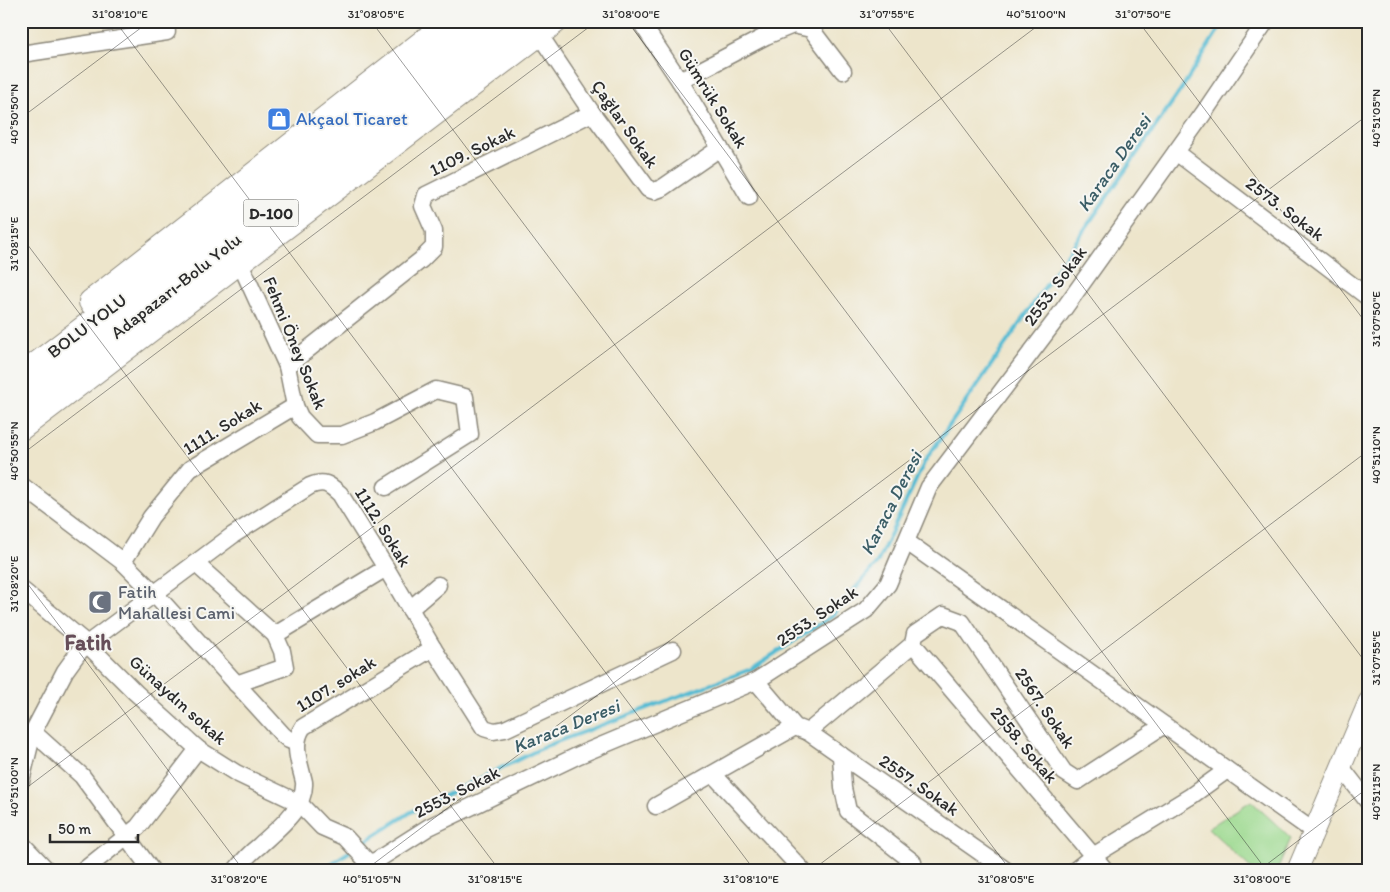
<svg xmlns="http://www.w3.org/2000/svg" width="1390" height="892" viewBox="0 0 1390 892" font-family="Itim,sans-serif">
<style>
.park{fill:#9bd98e;stroke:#63825c}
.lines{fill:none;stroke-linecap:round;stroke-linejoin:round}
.stream{stroke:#55bbd3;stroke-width:4}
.minor-casing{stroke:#8c887b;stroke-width:19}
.major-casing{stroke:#8c887b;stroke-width:22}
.highway-casing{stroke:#8c887b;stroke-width:26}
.minor{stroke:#fff;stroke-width:16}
.major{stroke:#fff;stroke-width:20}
.highway{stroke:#fff;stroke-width:24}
.ticks{fill:none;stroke:#2b2b2b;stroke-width:1;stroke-opacity:0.45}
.labels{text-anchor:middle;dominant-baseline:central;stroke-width:4;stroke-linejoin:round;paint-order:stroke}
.shield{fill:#f6f6f2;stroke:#686867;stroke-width:1}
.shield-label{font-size:16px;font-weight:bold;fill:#2b2b2b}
.street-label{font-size:18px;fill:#2b2b2b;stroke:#f6f6f2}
.shop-label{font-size:18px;fill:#366cbe;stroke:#f6f6f2;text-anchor:start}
.worship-label{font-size:18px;fill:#5b616d;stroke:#f6f6f2;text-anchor:start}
.water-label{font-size:19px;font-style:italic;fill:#3a5d66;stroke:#f6f6f2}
.district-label{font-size:22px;font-weight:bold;fill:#664e59;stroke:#f6f6f2}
.neatline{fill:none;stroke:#2b2b2b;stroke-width:2}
.ticks-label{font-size:12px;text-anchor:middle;fill:#2b2b2b}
</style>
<rect width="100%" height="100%" fill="#f6f6f2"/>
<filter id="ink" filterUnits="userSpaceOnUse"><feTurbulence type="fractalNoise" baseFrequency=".02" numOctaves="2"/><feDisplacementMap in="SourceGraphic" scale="10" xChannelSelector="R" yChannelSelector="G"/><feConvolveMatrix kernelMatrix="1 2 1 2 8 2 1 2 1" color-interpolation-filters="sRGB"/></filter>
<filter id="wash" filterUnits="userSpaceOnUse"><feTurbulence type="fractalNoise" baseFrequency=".0096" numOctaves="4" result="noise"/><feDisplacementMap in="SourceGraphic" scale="20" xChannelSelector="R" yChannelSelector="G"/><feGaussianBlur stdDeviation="1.12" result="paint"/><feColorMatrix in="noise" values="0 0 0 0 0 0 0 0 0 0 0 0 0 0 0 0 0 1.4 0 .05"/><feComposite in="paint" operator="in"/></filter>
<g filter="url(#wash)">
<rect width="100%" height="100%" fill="#ede5cb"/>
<path class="park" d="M1251 801 1291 838 1277 871H1254L1208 828Z"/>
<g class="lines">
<g class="stream">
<path d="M358 846 411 812 546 746 751 669 831 617 877 563 925 461 1182 88 1224 21"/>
<path d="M320 871 352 850"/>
</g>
</g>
</g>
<g filter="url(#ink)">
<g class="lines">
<g class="minor-casing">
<g id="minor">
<path d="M640 21 680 81 749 197"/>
<path d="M539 34 592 113 648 189 654 191 662 188 720 148"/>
<path d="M21 54 167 32 165 21"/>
<path d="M680 81 766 36 793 25 811 29 843 71"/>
<path d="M1176 152 1369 298"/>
<path d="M240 263 287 366 295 406 300 417 317 435H342L375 422 436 390 465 397 470 434 386 487"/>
<path d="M287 366 421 260 434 247V231L423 206 426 195 592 113"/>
<path d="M21 485 123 562 155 594 283 735 289 740 296 743"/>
<path d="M907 542 1313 831"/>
<path d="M123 562 151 517 190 469 295 406"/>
<path d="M195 563 275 635 282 651 285 667 236 684"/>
<path d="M21 589 87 644 136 693 198 749 236 773 299 803 322 827 345 837 367 861 374 862 429 827 579 755 756 681 866 610 888 584 929 487 1058 317 1203 114 1266 21"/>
<path d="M410 609 438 585"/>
<path d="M275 635 386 568"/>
<path d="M913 644 915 634 943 615 962 622 1064 772 1078 781 1164 725"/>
<path d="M913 644 1106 871"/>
<path d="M756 681 795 727 808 732 913 644"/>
<path d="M33 732 82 776 152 871"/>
<path d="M808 732 1007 871"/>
<path d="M841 755 843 788 848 811 913 862"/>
<path d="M1341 767 1369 803"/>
<path d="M713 774 803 871"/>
<path d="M21 781 33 732 65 671 78 653 87 644 233 535 310 486C324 480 329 484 340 494L386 568 433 648 484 728 494 731 505 729 673 650"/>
<path d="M656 806 795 727"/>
<path d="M21 843 48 871"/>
<path d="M83 871 138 827 198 749"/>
<path d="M235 871C242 862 250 853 259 846 276 830 306 808 304 782 300 764 291 744 303 727L433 648"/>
<path d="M1074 871 1093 856 1191 796 1227 770"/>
</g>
</g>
<g class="major-casing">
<path id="major" d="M1297 871 1369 701"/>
</g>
<g class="highway-casing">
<g id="highway">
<path d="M91 302 450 21"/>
<path d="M21 376 486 21"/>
<path d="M21 405 521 21"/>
<path d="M21 428 556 21"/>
</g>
</g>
<use href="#minor" class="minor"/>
<use href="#major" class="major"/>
<use href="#highway" class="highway"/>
</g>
</g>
<path class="ticks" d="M115 21 755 871M371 21 1011 871M627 21 1267 871M883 21 1369 667M1138 21 1369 327M21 118 150 21M21 236 500 871M21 455 597 21M21 575 244 871M21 792 1044 21M364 871 1369 114M811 871 1369 450M1258 871 1369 787"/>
<defs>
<g id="shop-square" transform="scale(1.25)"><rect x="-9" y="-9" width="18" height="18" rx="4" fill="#3f7fe0" stroke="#f6f6f2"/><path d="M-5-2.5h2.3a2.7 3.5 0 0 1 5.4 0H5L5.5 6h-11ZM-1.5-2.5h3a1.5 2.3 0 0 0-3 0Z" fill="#fff"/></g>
<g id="mosque-square" transform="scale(1.25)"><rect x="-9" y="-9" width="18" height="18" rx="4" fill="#6b7280" stroke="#f6f6f2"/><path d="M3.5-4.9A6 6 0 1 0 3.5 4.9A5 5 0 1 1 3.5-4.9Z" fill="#fff"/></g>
</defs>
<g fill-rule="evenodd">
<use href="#shop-square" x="279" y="119"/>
<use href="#mosque-square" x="100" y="602"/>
</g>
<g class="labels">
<rect class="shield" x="243.5" y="199.5" width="55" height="27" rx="4"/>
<g class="shield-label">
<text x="271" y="213">D-100</text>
</g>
<g class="street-label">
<text transform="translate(713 98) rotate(58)">Gümrük Sokak</text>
<text transform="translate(625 124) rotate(55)">Çağlar Sokak</text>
<text transform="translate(472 151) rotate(-26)">1109. Sokak</text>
<text transform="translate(1285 209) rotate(37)">2573. Sokak</text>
<text transform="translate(176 286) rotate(-38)">Adapazarı-Bolu Yolu</text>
<text transform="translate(1055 286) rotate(-54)">2553. Sokak</text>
<text transform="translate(87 326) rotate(-37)">BOLU YOLU</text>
<text transform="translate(295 343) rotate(68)">Fehmi Öney Sokak</text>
<text transform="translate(222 427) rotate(-32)">1111. Sokak</text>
<text transform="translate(383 527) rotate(58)">1112. Sokak</text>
<text transform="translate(817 616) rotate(-34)">2553. Sokak</text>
<text transform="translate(336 684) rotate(-32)">1107. sokak</text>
<text transform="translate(178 700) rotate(42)">Günaydın sokak</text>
<text transform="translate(1045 708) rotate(56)">2567. Sokak</text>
<text transform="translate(1024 745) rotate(50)">2558. Sokak</text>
<text transform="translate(919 785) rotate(35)">2557. Sokak</text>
<text transform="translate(457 792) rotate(-27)">2553. Sokak</text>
</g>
<g class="shop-label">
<text x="296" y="119">Akçaol Ticaret</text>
</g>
<g class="worship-label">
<text x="118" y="592">Fatih<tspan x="118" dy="21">Mahallesi Cami</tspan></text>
</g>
<g class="water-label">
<text transform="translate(1114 163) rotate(-55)">Karaca Deresi</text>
<text transform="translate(891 503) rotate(-63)">Karaca Deresi</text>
<text transform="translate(566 726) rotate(-22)">Karaca Deresi</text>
</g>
<g class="district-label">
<text x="88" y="642">Fatih</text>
</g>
</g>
<rect width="1390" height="892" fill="none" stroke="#f6f6f2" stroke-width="55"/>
<path d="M50 834v8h88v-8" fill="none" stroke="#2b2b2b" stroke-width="2.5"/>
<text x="58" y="834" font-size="15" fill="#2b2b2b" stroke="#f6f6f2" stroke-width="4" paint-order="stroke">50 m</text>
<rect x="28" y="28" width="1334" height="836" class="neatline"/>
<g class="ticks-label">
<text x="120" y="18">31°08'10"E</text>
<text x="376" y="18">31°08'05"E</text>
<text x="631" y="18">31°08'00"E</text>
<text x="887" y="18">31°07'55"E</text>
<text x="1036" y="18">40°51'00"N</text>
<text x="1143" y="18">31°07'50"E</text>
<text transform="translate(14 114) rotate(-90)" y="4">40°50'50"N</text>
<text transform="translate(1376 118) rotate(-90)" y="4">40°51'05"N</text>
<text transform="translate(14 244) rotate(-90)" y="4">31°08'15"E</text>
<text transform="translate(1376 319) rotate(-90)" y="4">31°07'50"E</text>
<text transform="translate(14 451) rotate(-90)" y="4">40°50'55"N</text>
<text transform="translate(1376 455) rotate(-90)" y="4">40°51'10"N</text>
<text transform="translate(14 584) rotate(-90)" y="4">31°08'20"E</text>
<text transform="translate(1376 658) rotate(-90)" y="4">31°07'55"E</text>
<text transform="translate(14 787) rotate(-90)" y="4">40°51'00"N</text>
<text transform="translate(1376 792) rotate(-90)" y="4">40°51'15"N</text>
<text x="239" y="883">31°08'20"E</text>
<text x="372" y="883">40°51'05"N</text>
<text x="495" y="883">31°08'15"E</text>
<text x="751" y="883">31°08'10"E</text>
<text x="1006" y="883">31°08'05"E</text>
<text x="1262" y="883">31°08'00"E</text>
</g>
</svg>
